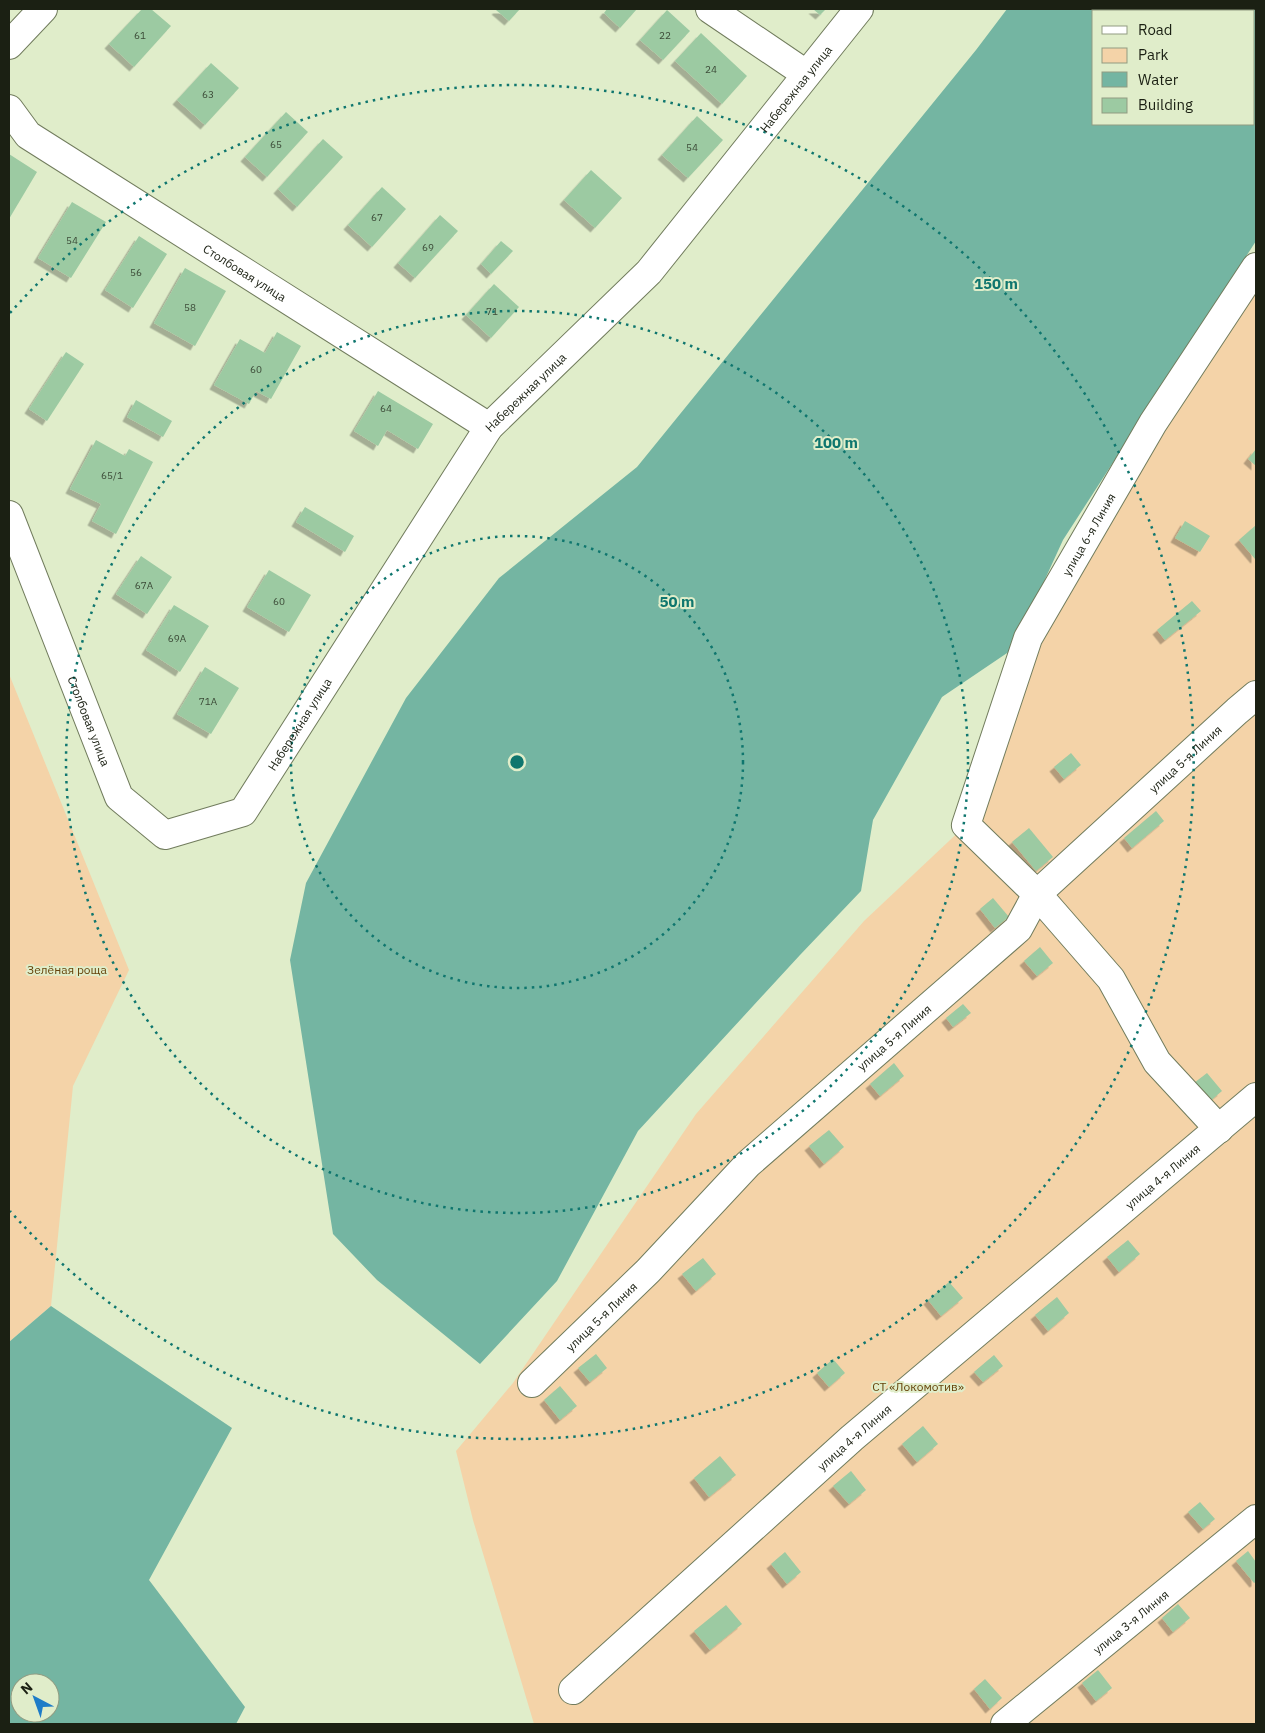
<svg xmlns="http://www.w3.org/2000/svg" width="1265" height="1733" viewBox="0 0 1265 1733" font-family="'IBM Plex Sans',sans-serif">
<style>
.green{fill:#f4d3a8}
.water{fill:#74b5a2;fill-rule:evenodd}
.building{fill:#9ccaa2;filter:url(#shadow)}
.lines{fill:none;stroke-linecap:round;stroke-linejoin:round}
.minor-casing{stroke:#717c5d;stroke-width:30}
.minor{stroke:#fff;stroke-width:28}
.ring{fill:none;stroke:#0f766e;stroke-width:2.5;stroke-dasharray:2.5 5}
.labels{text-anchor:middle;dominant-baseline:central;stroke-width:4;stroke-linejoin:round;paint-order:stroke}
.number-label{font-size:10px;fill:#3b4a37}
.street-label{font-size:12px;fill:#1b2013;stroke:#e0edca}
.park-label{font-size:12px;fill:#66440b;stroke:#e0edca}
.centre{fill:#0f766e;stroke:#e0edca;stroke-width:2.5}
.ring-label{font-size:15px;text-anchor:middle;font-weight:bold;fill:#0f766e;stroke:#e0edca;stroke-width:4;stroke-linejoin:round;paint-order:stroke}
</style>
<defs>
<filter id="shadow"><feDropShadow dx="-4.5" dy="4.5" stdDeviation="0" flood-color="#0004"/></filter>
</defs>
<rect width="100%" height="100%" fill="#e0edca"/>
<g class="green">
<path d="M1256 267V1724H534L473 1520 456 1451 513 1383 696 1114 864 921 966 825 1028 638Z"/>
<path d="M9 674 129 970 73 1086 51 1306 9 1342Z"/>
</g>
<g class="water">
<path d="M1007 9H1256V241L1063 540 1013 649 942 697 873 820 861 891 800 955 638 1131 557 1281 480 1364 377 1280 333 1234 290 960 306 883 406 698 499 578 637 467 976 50ZM1094 11H1254V124H1094Z"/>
<path d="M51 1306 232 1428 149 1580 245 1707 236 1724H9V1342ZM20 1683H50V1713H20Z"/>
</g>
<g class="building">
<path d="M142 9H151L171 26 134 67 109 44Z"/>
<path d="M498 9H520L509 21 496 10Z"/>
<path d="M607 9H637L620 28 604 13Z"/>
<path d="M813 9H826L820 15Z"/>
<path d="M667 10 690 31 663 60 640 40Z"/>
<path d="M701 33 747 76 722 104 675 61Z"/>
<path d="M211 63 239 88 205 125 177 100Z"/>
<path d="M286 112 308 132 267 177 245 157Z"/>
<path d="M697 116 723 140 688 178 662 155Z"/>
<path d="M323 139 343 157 297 207 278 189Z"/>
<path d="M9 154 37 172 9 219Z"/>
<path d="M591 170 622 198 595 228 564 200Z"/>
<path d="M382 187 406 209 372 247 348 225Z"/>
<path d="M72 202 106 222 71 278 38 258Z"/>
<path d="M440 215 458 231 415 278 398 263Z"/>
<path d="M139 236 167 254 133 308 105 290Z"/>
<path d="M501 241 513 251 491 274 481 264Z"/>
<path d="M185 268 226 291 195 346 154 323Z"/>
<path d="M494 284 519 307 491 338 466 315Z"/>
<path d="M277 332 301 346 271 399 256 391 249 404 214 385 240 339 265 353Z"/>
<path d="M66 352 84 364 47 421 29 409Z"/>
<path d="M378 391 433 424 418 449 387 430 378 446 354 431Z"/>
<path d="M136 400 172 421 163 437 127 417Z"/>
<path d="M96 440 125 456 129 449 153 462 116 534 92 521 101 504 70 489Z"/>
<path d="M1256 449V466L1248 459Z"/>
<path d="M305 507 354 536 345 552 296 522Z"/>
<path d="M1185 521 1210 536 1200 552 1175 538Z"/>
<path d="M1256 525V558L1255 559 1239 540Z"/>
<path d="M141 556 172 577 147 614 116 594Z"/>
<path d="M269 570 311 595 289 632 247 607Z"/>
<path d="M1192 601 1201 611 1165 640 1157 630Z"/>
<path d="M174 605 209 626 180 672 146 650Z"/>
<path d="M205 667 239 688 211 734 177 714Z"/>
<path d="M1071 753 1081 765 1064 779 1054 767Z"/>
<path d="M1156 811 1164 821 1132 848 1124 838Z"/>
<path d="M1029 828 1053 857 1036 871 1012 842Z"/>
<path d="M993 898 1009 917 995 928 980 909Z"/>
<path d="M1040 947 1053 963 1037 976 1024 961Z"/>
<path d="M963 1004 971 1013 953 1027 946 1018Z"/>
<path d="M894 1063 904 1076 880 1096 870 1084Z"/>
<path d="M1207 1073 1222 1091 1209 1102 1194 1083Z"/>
<path d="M829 1130 844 1147 824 1164 809 1146Z"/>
<path d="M1128 1240 1140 1254 1119 1272 1107 1257Z"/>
<path d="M703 1258 716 1274 696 1291 682 1274Z"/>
<path d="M949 1282 963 1298 941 1316 928 1300Z"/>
<path d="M1057 1297 1069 1313 1048 1331 1035 1315Z"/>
<path d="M596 1354 607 1368 590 1382 578 1368Z"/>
<path d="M994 1355 1003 1366 983 1382 974 1372Z"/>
<path d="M833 1359 845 1373 829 1387 817 1373Z"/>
<path d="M560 1386 577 1406 560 1420 544 1400Z"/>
<path d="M923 1426 938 1444 917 1462 902 1444Z"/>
<path d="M720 1456 736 1475 709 1497 694 1478Z"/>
<path d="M851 1471 866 1490 849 1504 833 1486Z"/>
<path d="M1200 1502 1215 1519 1203 1529 1188 1512Z"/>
<path d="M1248 1551 1256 1562V1582L1254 1583 1236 1561Z"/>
<path d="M785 1552 801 1572 787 1584 771 1564Z"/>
<path d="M1178 1604 1190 1618 1173 1632 1162 1618Z"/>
<path d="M726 1605 742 1624 710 1650 694 1631Z"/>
<path d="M1098 1670 1112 1688 1096 1701 1082 1683Z"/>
<path d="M985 1679 1002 1698 990 1709 974 1689Z"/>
</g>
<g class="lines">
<g class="minor-casing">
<g id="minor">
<path d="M710 9 806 74"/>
<path d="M9 45 43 9"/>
<path id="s1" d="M9 109 28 135 489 427"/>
<path id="s2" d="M9 515 119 797 165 835 243 812 489 427 649 272 859 9"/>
<path id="s3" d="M1219 1129 1157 1062 1111 979 1037 894 966 825 1028 638 1153 423 1256 267"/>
<path id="s4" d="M532 1383 648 1271 748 1164 1018 929 1037 894 1237 711 1256 695"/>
<path id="s5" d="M573 1690 852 1438 1256 1097"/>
<path id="s6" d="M1005 1724 1256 1519"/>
</g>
</g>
<use href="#minor" class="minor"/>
</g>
<g class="ring">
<circle cx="517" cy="762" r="226"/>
<circle cx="517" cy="762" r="451"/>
<path d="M10 313A677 677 0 1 1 10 1211"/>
</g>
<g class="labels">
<g class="number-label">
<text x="140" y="35">61</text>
<text x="665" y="35">22</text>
<text x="711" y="69">24</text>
<text x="208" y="94">63</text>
<text x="276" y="144">65</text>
<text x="692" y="147">54</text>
<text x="377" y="217">67</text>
<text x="72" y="240">54</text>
<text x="428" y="247">69</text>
<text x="136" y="272">56</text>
<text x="190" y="307">58</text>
<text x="492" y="311">71</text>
<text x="256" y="369">60</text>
<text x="386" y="408">64</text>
<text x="112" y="475">65/1</text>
<text x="144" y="585">67А</text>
<text x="279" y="601">60</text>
<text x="177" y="638">69А</text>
<text x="208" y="701">71А</text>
</g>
<g class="street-label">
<text stroke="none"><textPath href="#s2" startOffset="1358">Набережная улица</textPath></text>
<text stroke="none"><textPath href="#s1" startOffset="289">Столбовая улица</textPath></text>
<text stroke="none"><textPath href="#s2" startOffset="951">Набережная улица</textPath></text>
<text stroke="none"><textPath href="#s3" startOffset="715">улица 6-я Линия</textPath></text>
<text stroke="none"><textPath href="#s2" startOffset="221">Столбовая улица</textPath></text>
<text stroke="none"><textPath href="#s2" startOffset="548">Набережная улица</textPath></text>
<text stroke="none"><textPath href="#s4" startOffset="906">улица 5-я Линия</textPath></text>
<text stroke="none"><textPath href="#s4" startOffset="501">улица 5-я Линия</textPath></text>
<text stroke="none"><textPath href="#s5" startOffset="782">улица 4-я Линия</textPath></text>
<text stroke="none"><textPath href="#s4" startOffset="96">улица 5-я Линия</textPath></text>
<text stroke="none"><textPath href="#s5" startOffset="378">улица 4-я Линия</textPath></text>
<text stroke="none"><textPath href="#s6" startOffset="162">улица 3-я Линия</textPath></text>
</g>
<g class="park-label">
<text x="67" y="969">Зелёная роща</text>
<text x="918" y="1386">СТ «Локомотив»</text>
</g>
</g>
<circle cx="517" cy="762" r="8" class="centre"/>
<g class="ring-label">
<text x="996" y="289">150 m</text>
<text x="836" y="448">100 m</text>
<text x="677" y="607">50 m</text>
</g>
<rect width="1265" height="1733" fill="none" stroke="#1b2013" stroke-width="20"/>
<rect x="1092" y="10" width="162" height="115" fill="#e0edca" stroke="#919b81"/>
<rect x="1102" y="26" width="25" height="8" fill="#ffffff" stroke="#919b81"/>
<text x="1138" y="35" font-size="15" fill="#1b2013">Road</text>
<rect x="1102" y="48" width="25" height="15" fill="#f4d3a8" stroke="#919b81"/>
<text x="1138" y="60" font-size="15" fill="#1b2013">Park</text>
<rect x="1102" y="72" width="25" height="15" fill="#74b5a2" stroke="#919b81"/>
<text x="1138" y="85" font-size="15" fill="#1b2013">Water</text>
<rect x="1102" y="98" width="25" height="15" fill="#9ccaa2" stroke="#919b81"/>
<text x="1138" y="110" font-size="15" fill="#1b2013">Building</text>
<g transform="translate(35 1698) rotate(319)"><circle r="24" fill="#e0edca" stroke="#919b81"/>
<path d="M0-4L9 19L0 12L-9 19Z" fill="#1d7cc8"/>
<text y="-8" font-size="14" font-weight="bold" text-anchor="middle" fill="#1b2013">N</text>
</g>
</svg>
